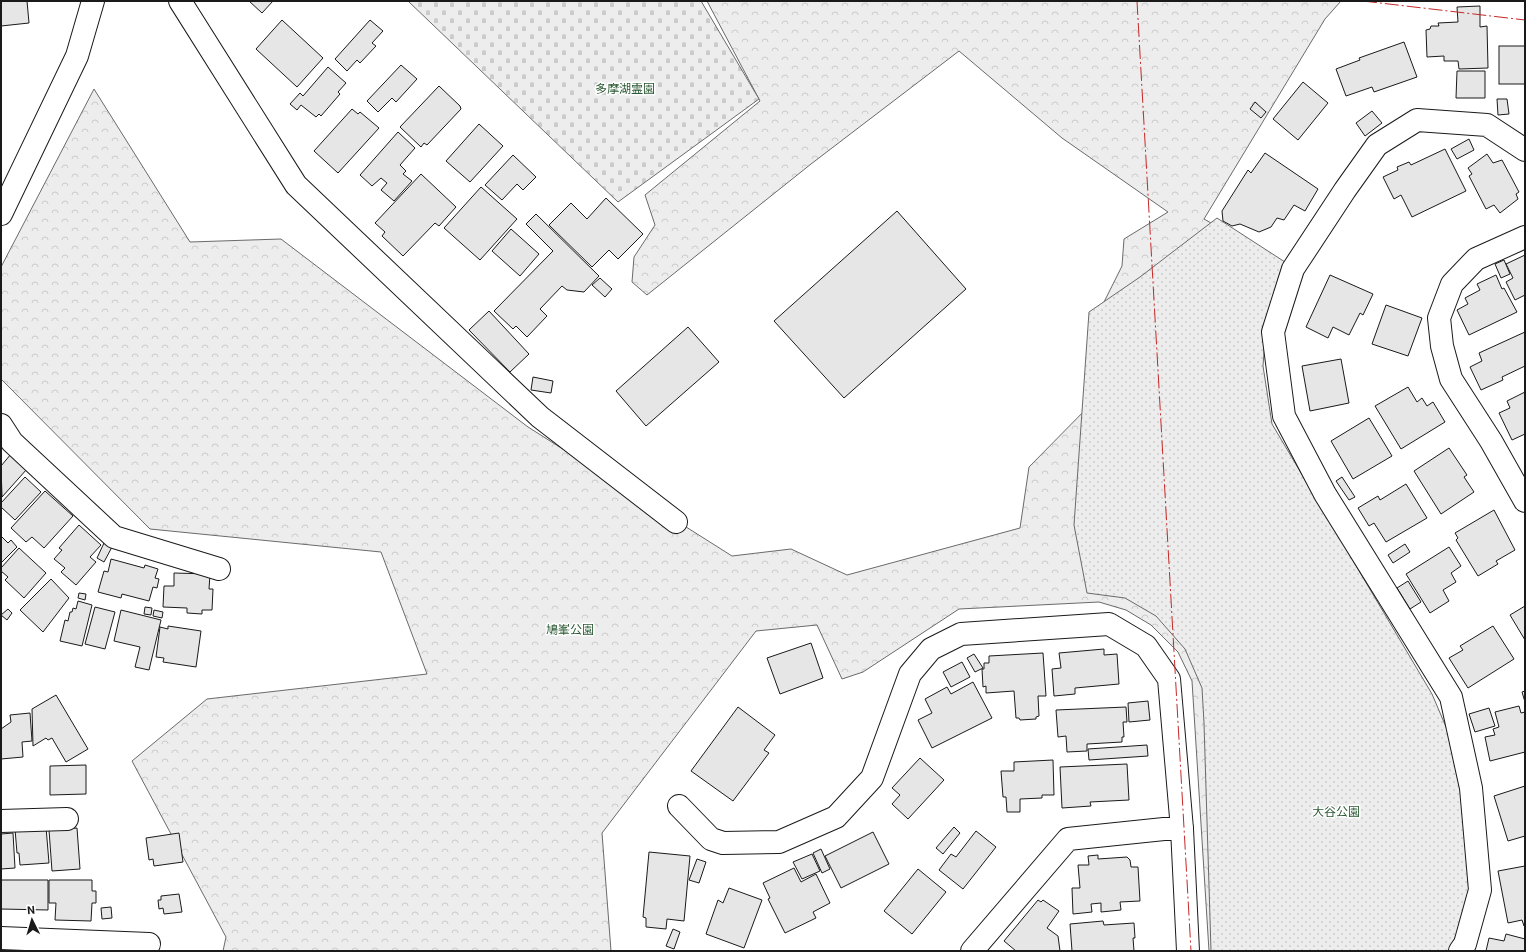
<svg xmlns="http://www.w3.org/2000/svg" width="1526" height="952" viewBox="0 0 1526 952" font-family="Roboto,'Noto Sans JP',sans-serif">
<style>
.forest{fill:url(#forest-crowns);stroke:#6a6a6a}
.cemetery{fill:url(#cemetery-stones);stroke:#6a6a6a}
.park{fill:url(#park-dots);stroke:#6a6a6a}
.building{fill:#e6e6e6;stroke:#1a1a1a}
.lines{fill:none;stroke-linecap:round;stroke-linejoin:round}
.street-casing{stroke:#1a1a1a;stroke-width:24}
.secondary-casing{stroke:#1a1a1a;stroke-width:24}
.street{stroke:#fff;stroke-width:22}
.secondary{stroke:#fff;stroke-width:22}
.power{stroke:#c62828;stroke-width:1;stroke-dasharray:14 3 2 3;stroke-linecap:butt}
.labels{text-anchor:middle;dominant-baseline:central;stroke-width:3;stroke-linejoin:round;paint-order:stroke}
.park-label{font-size:12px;fill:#2b5a34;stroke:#fff}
</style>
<defs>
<pattern id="forest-crowns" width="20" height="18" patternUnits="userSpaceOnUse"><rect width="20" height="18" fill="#ededed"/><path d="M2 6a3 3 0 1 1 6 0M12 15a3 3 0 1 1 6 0" fill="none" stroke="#cbcbcb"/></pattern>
<pattern id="cemetery-stones" width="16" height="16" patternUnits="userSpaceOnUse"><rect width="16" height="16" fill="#ededed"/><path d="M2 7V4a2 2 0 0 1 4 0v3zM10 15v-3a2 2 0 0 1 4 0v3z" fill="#cbcbcb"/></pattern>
<pattern id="park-dots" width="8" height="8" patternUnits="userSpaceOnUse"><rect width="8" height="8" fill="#ededed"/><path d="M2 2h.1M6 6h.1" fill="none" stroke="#cbcbcb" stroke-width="1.8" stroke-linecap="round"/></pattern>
</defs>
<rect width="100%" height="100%" fill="#fff"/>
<path class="forest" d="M707 1H1341L1325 19 1204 219 1284 264 1259 369 1268 426 1443 951H1209L1192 681 1178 652 1151 625 1126 610 1099 602 959 609 863 672 842 679 817 625 756 631 602 833 611 951H223L226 937 132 761 207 699 427 674 381 552 150 529 1 379V267L94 89 190 242 281 239 528 427 732 556 791 549 847 575 1020 528 1029 467 1095 400 1099 312 1122 266 1124 239 1168 212 1062 138 959 51 811 164 647 295 632 282 634 257 655 225 645 195 760 101Z"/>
<path class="cemetery" d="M408 1H701L759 99 618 202Z"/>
<path class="park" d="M1217 218 1288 264 1266 326 1263 366 1272 424 1432 694 1452 741 1463 782 1469 897 1461 926 1448 951H1211L1204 723 1202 688 1185 649 1156 616 1125 598 1087 593 1074 525 1089 312 1140 277Z"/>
<g class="building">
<path d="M1 1H27L29 23 1 26Z"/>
<path d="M249 1H273L262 13Z"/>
<path d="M1480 6V27L1487 26 1488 68 1459 69 1458 61H1444V56L1427 57 1426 30 1430 29 1431 26H1439L1438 23 1458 22 1457 7Z"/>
<path d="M282 20 323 58 297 87 256 49Z"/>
<path d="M370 20 383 31 372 43 376 46 360 63 357 60 347 71 335 59Z"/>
<path d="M1404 42 1417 77 1374 92 1372 87 1346 96 1336 69 1360 60 1359 58Z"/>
<rect x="1499" y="46" width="26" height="38"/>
<path d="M401 65 417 79 396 102 392 98 378 112 367 101Z"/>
<path d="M328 67 346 83 338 92 340 94 321 116 319 114 316 117 301 105 297 110 290 104 300 93 303 96Z"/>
<path d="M1457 71H1485V98H1456Z"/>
<path d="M1303 82 1328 103 1298 140 1273 119Z"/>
<path d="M439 86 460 106 461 109 427 145 424 143 421 147 400 127Z"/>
<path d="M1497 99H1507L1509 114 1498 115Z"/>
<path d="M1255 102 1266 112 1261 118 1250 109Z"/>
<path d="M352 109 358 114 360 112 379 128 338 173 314 151Z"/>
<path d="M1372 111 1382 123 1365 136 1356 123Z"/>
<path d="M479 124 503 146 470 182 446 161Z"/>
<path d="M398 132 415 148 400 165 406 171 403 174 412 181 394 201 381 190 387 183 381 178 372 186 360 175Z"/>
<path d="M1469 139 1474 150 1457 159 1451 149Z"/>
<path d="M1445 149 1466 191 1412 217 1401 195 1394 199 1383 177 1398 170 1397 167 1409 162 1411 165Z"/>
<path d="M1265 153 1318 189 1305 211 1294 205 1284 220 1277 218 1271 227 1259 232 1240 224 1232 226 1223 221 1222 211 1248 170 1251 173Z"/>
<path d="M1487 154 1493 163 1502 160 1519 192 1516 194 1518 199 1500 213 1494 205 1486 209 1469 176 1472 174 1468 168Z"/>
<path d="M513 155 536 177 523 190 517 184 502 200 485 185Z"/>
<path d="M421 174 456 207 439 226 435 223 403 256 382 236 385 232 375 223Z"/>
<path d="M481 187 517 219 480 260 444 228Z"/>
<path d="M606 198 643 234 618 259 609 250 592 267 549 225 571 203 587 219Z"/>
<path d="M897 211 966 289 844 398 774 321Z"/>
<path d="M536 214 599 276 584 292 567 290 562 286 540 309 547 316 527 337 516 326 513 329 494 311 553 251 526 224Z"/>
<path d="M511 229 539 254 520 276 492 251Z"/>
<path d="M1525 255V295L1515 300 1506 282 1513 278 1506 264Z"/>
<path d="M1504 260 1510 274 1501 278 1495 264Z"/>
<path d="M1330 275 1373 294 1363 315 1360 313 1349 335 1333 327 1328 338 1306 327Z"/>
<path d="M1496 275 1502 289 1504 288 1517 312 1469 335 1457 310 1468 304 1465 298 1480 290 1477 284Z"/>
<path d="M600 278 612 289 605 297 592 285Z"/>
<path d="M1386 305 1422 318 1408 356 1372 344Z"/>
<path d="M489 311 529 354 510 372 469 330Z"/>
<path d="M688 327 719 362 646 426 616 391Z"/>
<path d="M1525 332V366L1502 377 1503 380 1481 390 1470 367 1482 361 1479 353Z"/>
<path d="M1341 359 1349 403 1310 411 1302 366Z"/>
<path d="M533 377 553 381 551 393 531 390Z"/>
<path d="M1408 387 1417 402 1422 398 1427 406 1433 402 1445 422 1401 449 1375 406Z"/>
<path d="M1525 392V434L1512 440 1499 413 1510 408 1507 401Z"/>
<path d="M1369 418 1392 456 1353 479 1331 441Z"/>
<path d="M1449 448 1467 475 1464 477 1474 492 1441 514 1414 471Z"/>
<path d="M11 454 27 469 2 497 1 466Z"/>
<path d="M25 477 41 492 15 520 1 507V503Z"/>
<path d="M1342 477 1355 497 1349 500 1336 481Z"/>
<path d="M1406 484 1427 518 1386 542 1374 523 1369 526 1358 508 1378 496 1380 500Z"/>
<path d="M45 491 73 516 44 548 32 537 26 542 11 528Z"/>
<path d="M1494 510 1515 550 1496 561 1498 564 1478 576 1456 540 1458 538 1455 533Z"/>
<path d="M79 525 101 545 90 557 96 562 76 585 61 572 65 568 54 559 62 550 59 548Z"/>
<path d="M1 536 8 543 11 540 17 547 1 563Z"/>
<path d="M104 543 112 547 104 562 97 558Z"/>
<path d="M1405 544 1410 552 1393 563 1388 555Z"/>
<path d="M1449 547 1461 566 1451 573 1456 582 1443 590 1449 601 1430 613 1406 574Z"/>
<path d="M19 548 46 573 24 598 5 580 8 577 1 571V568Z"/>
<path d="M111 559 144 568 145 565 158 569 155 578 159 579 157 588 153 587 149 601 122 594 121 598 98 592 104 571 108 572Z"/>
<path d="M174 573 210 574 209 589H213L212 610H202V614L187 613V608L163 607 164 586H174Z"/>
<path d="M51 579 69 598 43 632 20 610Z"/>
<path d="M1408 581 1421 602 1410 609 1397 588Z"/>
<path d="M79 593 86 594 85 600 78 598Z"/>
<path d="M78 601 92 605 82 646 60 641 65 620 68 621 70 612H72L73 608 76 609Z"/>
<path d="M1525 606V640L1510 615Z"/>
<path d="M95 607 115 612 105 649 85 644Z"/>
<path d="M145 607 152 608 151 615 144 614Z"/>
<path d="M8 609 12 613 7 620 1 615Z"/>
<path d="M121 610 161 620 149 670 135 667 140 647 114 641Z"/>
<path d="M154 610 163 612 162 618 153 616Z"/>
<path d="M168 626 201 631 196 667 163 662 164 658 156 657 160 627 168 629Z"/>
<path d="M1493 626 1514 659 1468 688 1449 658 1463 650 1460 646Z"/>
<path d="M811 643 823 678 780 694 767 658Z"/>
<path d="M1104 649V655L1117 654 1119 684 1075 688V694L1054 696 1052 669 1061 668 1059 653Z"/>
<path d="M1043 653 1046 696H1038L1039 716 1036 717V719L1020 720 1019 718H1016L1014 691 986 693V686L983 687 982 669H984V663H989V656Z"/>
<path d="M974 654 983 668 975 672 967 658Z"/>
<path d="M962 662 970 677 951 687 943 672Z"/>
<path d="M973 682 992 718 932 748 918 720 932 713 925 699 947 687 951 694Z"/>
<path d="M1525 691V702L1522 692Z"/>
<path d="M56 695 88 749 66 762 52 738 48 740 46 738 33 746 32 709Z"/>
<path d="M1148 701 1150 720 1129 722 1128 703Z"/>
<path d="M1519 706 1521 713 1525 712V752L1490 761 1485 737 1495 735 1493 729 1499 727 1495 712Z"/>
<path d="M738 707 775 735 764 750 769 753 733 801 691 771Z"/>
<path d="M1126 707 1127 722H1123L1124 737H1122V742L1087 744V751L1067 752 1066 736 1058 737 1056 710Z"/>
<path d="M1489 708 1495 726 1475 732 1469 714Z"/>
<path d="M30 713 32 741 22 742 23 757 1 759V729L11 722 10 715Z"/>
<path d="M1147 745 1148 756 1089 760 1088 749Z"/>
<path d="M920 758 944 780 908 819 892 804 900 795 892 788Z"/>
<path d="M1053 760 1054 795H1042V798L1020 799V812H1007L1006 797H1003L1001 771H1014V762Z"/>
<path d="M1127 764 1129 800 1090 802 1091 806 1062 808 1060 767Z"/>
<path d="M86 765V794L50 795V766Z"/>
<path d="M1525 786V836L1508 841 1494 796Z"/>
<path d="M46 827 49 863 20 865 19 853H17L15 829Z"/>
<path d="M954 827 960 833 943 854 936 848Z"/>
<path d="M77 828 80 869 52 871 49 830Z"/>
<path d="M976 831 996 847 963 889 939 870 951 854 956 857Z"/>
<path d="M873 832 889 864 841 888 825 856Z"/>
<path d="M13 833 15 868 1 869V834Z"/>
<path d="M179 833 183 862 154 866 153 859 149 860 146 838Z"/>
<path d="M821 849 830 869 822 873 813 853Z"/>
<path d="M649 852 690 856 684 921 667 919 666 929 646 927V918L643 917Z"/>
<path d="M812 854 820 871 802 879 793 862Z"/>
<path d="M1098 855V859L1127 857 1130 860 1131 867H1138L1140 901 1120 902 1121 910 1101 912V903L1091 904 1092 912 1073 914 1072 888H1080L1078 865H1089L1088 856Z"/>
<path d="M697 859 706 862 699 883 689 880Z"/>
<path d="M1525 866V925L1524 926 1522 920 1508 923 1498 871Z"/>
<path d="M794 868 801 882 816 874 830 903 813 912 816 918 785 933 768 899 770 898 763 883Z"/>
<path d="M918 869 946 892 912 934 884 911Z"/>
<path d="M1 880H48V910L1 909Z"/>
<path d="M49 880H92V891H96V903H92L91 921 55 920 56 903H49Z"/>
<path d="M729 888 762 900 744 948 706 934 718 900 723 903Z"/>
<path d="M179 894 182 912 164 914 163 908 159 909 158 900H161V896Z"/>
<path d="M1038 900 1041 902 1043 900 1059 911 1047 928 1058 936 1060 951H1016L1004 941Z"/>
<path d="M111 907 112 918 102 919 101 908Z"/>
<path d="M1103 921 1104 925 1134 923 1135 938H1133L1134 951H1072L1070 924Z"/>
<path d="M673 929 680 932 674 949 666 946Z"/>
<path d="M1506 934 1525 939V951H1486L1489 938 1504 941Z"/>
<rect x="1" y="947" width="25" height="4"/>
</g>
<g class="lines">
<g class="street-casing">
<g id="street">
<path d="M180 1 296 185 540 417 676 522"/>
<path d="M1525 237 1476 259 1452 284 1439 318 1442 346 1451 379 1491 441 1525 501"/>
<path d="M1 425 12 442 114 537 219 569"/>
<path d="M1 821 67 819"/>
<path d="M1 938 149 944"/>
<path d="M972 951 1068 839 1164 829H1182"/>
<path d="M1460 951 1465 944 1480 890 1471 788 1451 697 1325 494 1284 416 1273 332 1293 269 1345 190 1377 145 1417 120 1487 125 1525 150"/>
</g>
</g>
<g class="secondary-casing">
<g id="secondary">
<path d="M1 214 77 56 93 1"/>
<path d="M679 806 711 839 723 843 779 842 836 817 872 778 910 674 931 649 961 634 1109 624 1146 646 1169 679 1182 829 1188 951"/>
</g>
</g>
<use href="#street" class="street"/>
<use href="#secondary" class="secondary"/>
<g class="power">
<path d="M1137 1 1191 951"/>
<path d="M1363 1 1525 20"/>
</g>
</g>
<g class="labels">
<g class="park-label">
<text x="625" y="89">多摩湖霊園</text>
<text x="570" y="630">鳩峯公園</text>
<text x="1336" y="812">大谷公園</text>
</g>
</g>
<rect width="1526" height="952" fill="none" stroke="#1a1a1a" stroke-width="4"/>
<g transform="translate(32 920) rotate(355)" stroke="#ffffff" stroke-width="3" paint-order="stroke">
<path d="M0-3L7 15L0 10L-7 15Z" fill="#1a1a1a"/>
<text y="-6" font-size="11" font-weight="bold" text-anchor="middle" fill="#1a1a1a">N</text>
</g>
</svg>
